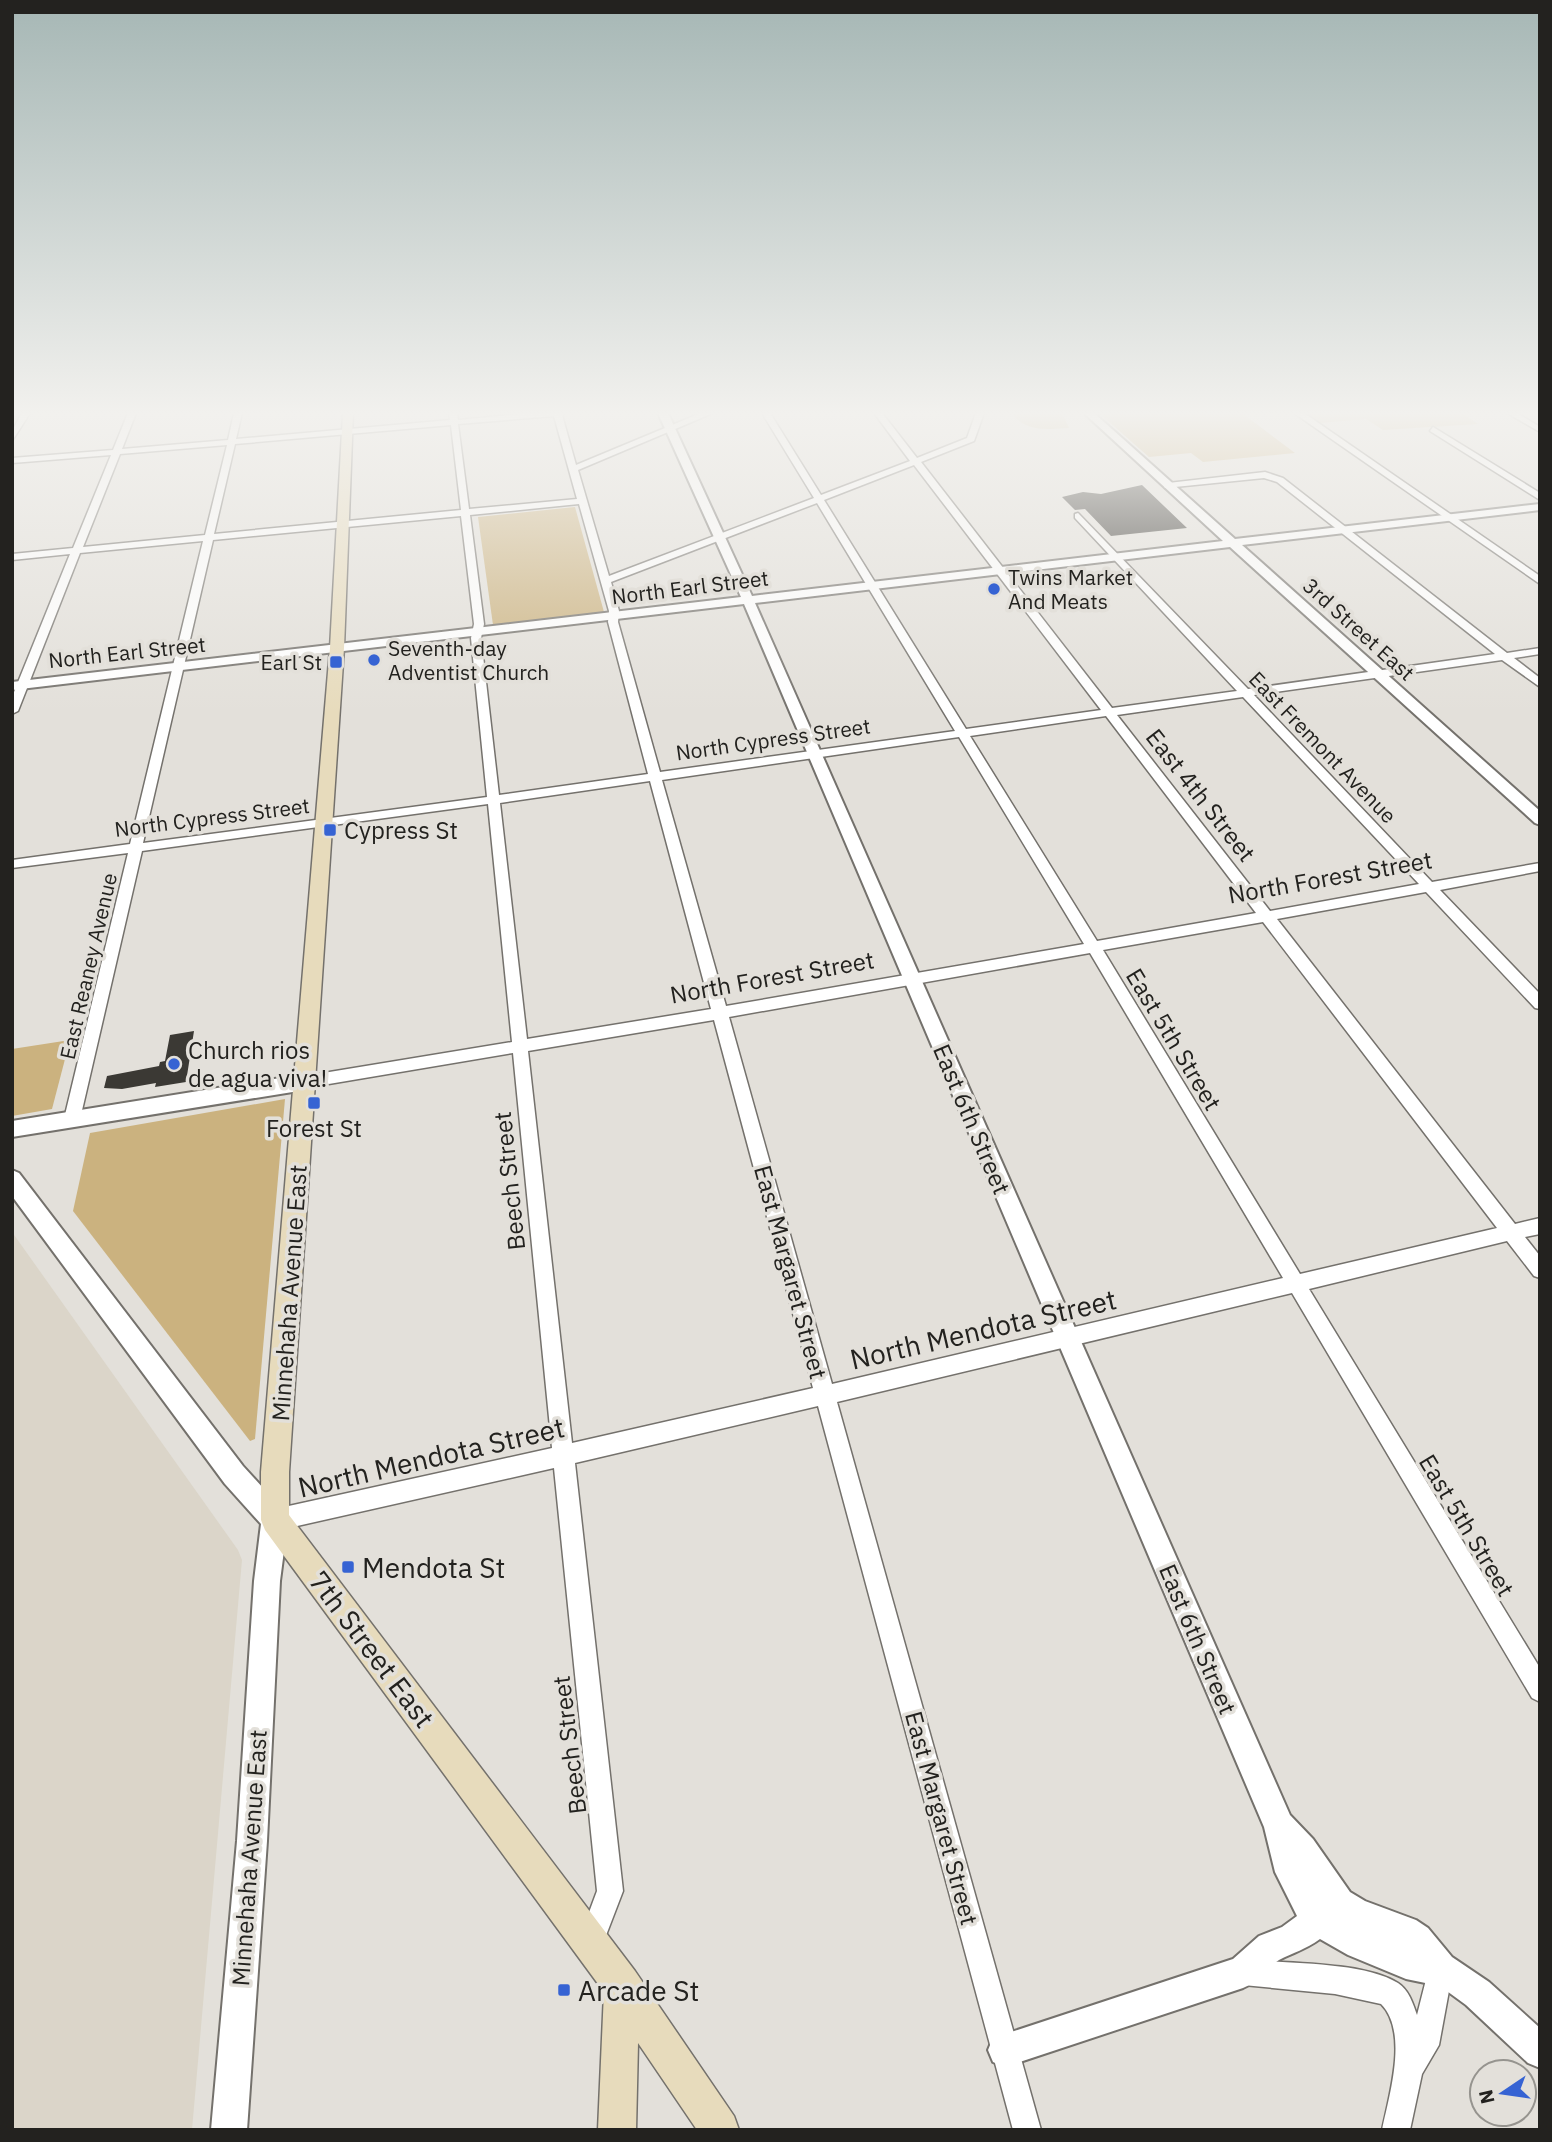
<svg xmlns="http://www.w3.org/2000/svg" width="1552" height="2142" viewBox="0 0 1552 2142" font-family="'IBM Plex Sans',sans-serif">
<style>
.built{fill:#dbd5c9}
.green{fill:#cbb27f}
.building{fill:#3b3934}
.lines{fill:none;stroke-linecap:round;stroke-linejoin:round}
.minor-casing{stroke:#74716c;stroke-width:3}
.tertiary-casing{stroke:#74716c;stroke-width:4}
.secondary-casing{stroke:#74716c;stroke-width:3}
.minor{fill:#fff;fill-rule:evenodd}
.tertiary{fill:#fff;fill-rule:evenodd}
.secondary{fill:#e7dbbc;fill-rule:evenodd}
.poi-dot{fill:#3663d3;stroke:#e3e0da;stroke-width:2.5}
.labels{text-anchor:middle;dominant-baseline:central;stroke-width:7;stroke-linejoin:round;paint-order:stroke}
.far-poi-label{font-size:21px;fill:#23221f;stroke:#e3e0da;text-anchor:start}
.far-street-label{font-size:21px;fill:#23221f;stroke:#e3e0da}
.street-label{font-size:24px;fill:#23221f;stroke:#e3e0da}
.poi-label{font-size:24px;fill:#23221f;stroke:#e3e0da;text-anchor:start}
.near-street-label{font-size:28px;fill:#23221f;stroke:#e3e0da}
.near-poi-label{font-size:28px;fill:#23221f;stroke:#e3e0da;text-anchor:start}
</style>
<rect width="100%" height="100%" fill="#e3e0da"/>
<path class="built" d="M12 1232 238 1550 242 1560 192 2130H12Z"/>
<g class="green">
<path d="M1012 413H1062L1069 428C1048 429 1025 433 1012 413Z"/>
<path d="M1099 413H1242L1295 453 1203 462 1191 453 1149 457Z"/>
<path d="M1306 413H1462L1478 424 1383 430 1366 419 1320 423Z"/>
<path d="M575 507 604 612 493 625 478 517Z"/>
<path d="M70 1040 52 1109 12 1116V1049Z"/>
<path d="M285 1099 255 1439 250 1441 73 1211 90 1133Z"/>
</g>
<g class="building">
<path d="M1142 485 1187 528 1111 536 1085 509 1075 510 1062 497 1083 492 1101 494Z"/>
<path d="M194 1031 186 1082 155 1087 156 1083 122 1089 104 1088 107 1076 159 1066 160 1062 165 1061 170 1035Z"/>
</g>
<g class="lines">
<g class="minor-casing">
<g id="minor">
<path d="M22 413H30L12 441V431Z"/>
<path d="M128 413H136L122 449 228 440 234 413H242L236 439 450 420 449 413H457L458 420 530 413H565L562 415 576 465 701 413H713L578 470 609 576 814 498 762 413H770L821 495 910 461 874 413H882L917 458 967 438 976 413H984L974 441 921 462 1112 708 1237 691 1075 518V514L1078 513 1248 689 1495 654 1277 482 1264 478 1165 488 1164 486 1168 483 1265 472 1283 478 1507 653 1540 648V654L1514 658 1540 678V687L1502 660 1254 695 1432 882 1540 863V871L1440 890 1540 994V1009L1535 1008 1426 892 1277 919 1515 1224 1540 1218V1234L1525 1237 1540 1256V1278L1534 1276 1507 1241 1309 1289 1540 1668V1702L1532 1698 1292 1293 837 1402 1041 2130H1013L818 1406 575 1463 623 1891 600 1951 591 1955 582 1951 578 1942 597 1891 554 1468 275 1531 267 1528 264 1520 267 1512 275 1509 552 1448 513 1053 305 1088 299 1086 297 1082 299 1078 305 1076 512 1042 488 804 142 851 80 1119 78 1124H66L64 1119 128 853 12 868V860L130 844 203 541 80 553 18 711 12 714V697L70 554 12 560V554L73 548 111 455 12 463V458L113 450ZM554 416 577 499 469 509 458 424ZM451 425 461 510 214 534 235 444ZM227 445 205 535 83 547 120 454ZM914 465 1101 710 966 729 824 500ZM817 503 955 731 660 772 618 622 619 611 611 582ZM579 504 609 611 608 622 648 774 499 795 481 638 484 624 470 515ZM461 516 474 624 471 638 487 797 143 843 213 540ZM1243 697 1419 884 1270 911 1117 715ZM1106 716 1256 913 1097 941 970 736ZM959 737 1084 944 726 1006 662 780ZM650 781 711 1009 527 1039 500 803ZM1263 922 1497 1228 1300 1274 1103 950ZM1090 953 1283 1278 832 1384 729 1017ZM714 1020 813 1388 572 1443 528 1051Z"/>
<path d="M1294 413H1304L1540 576V584Z"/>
<path d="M1507 413H1517L1540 427V432Z"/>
<path d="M1433 427 1540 493V500L1430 431Z"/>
<path d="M1440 1956 1449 1960 1453 1969 1439 2045 1422 2074 1410 2130H1382C1389 2096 1409 2032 1381 2004L1335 1994 1243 1985 1234 1981 1230 1972 1234 1963 1243 1959C1285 1964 1363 1961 1398 1983 1409 1990 1413 2004 1417 2015L1431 1960Z"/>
</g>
</g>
<g class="tertiary-casing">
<g id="tertiary">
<path d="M658 413H668L752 596 1223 541 1084 413H1094L1235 539 1540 504V510L1242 545 1540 811V825L1535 823 1230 547 755 603 1290 1815 1313 1839 1350 1892 1365 1901 1416 1920 1428 1928 1452 1957 1489 1982 1540 2028V2068L1528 2063 1466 2005 1440 1986 1406 1979 1348 1955 1320 1939C1305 1950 1294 1952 1279 1960 1266 1968 1258 1982 1243 1988L1005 2067 993 2062 988 2050 993 2038 1233 1959 1259 1936 1282 1927 1297 1916 1275 1872 1264 1827 744 604 12 690V682L741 597Z"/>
<path d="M305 1074 312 1077 315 1082 312 1087 305 1090 12 1137V1121Z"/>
<path d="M12 1170 19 1173 243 1466 284 1511 288 1520 280 1581 267 1841 247 2130H211L237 1841 254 1581 261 1524 225 1484 12 1196Z"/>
</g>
</g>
<g class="secondary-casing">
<path id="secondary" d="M343 413H353L344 648 289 1472V1515L635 1971 734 2116 739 2130H697L638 2043 636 2130H598L604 1992 265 1530 261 1520V1472L330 648Z"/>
</g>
<use href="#minor" class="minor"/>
<use href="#tertiary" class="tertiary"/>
<use href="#secondary" class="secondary"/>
</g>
<linearGradient id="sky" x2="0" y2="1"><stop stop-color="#a6b7b5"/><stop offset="0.58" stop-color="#f2f1ee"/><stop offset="1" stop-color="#f2f1ee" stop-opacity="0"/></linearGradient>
<rect width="1552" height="713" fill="url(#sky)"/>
<g class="poi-dot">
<circle cx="994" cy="589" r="7"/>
<circle cx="374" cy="660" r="7"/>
<rect x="329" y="655" width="14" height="14" rx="3.5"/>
<rect x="323" y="823" width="14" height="14" rx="3.5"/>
<circle cx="174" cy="1064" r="7"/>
<rect x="307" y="1096" width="14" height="14" rx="3.5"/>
<rect x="341" y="1560" width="14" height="14" rx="3.5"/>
<rect x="557" y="1983" width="14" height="14" rx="3.5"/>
</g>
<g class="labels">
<g class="far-poi-label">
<text x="1008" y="577">Twins Market<tspan x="1008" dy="24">And Meats</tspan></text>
<text x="388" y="648">Seventh-day<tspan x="388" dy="24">Adventist Church</tspan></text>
<text x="322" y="662" text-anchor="end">Earl St</text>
</g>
<g class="far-street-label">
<text transform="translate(690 587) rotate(-7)">North Earl Street</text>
<text transform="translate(1359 629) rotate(42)">3rd Street East</text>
<text transform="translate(127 652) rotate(-6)">North Earl Street</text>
<text transform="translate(773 739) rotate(-8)">North Cypress Street</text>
<text transform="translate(1323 747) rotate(46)">East Fremont Avenue</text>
<text transform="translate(212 817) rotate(-7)">North Cypress Street</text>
<text transform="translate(88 966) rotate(-77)">East Reaney Avenue</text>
</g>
<g class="street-label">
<text transform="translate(1201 795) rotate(52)">East 4th Street</text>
<text transform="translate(1330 877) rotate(-10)">North Forest Street</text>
<text transform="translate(772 977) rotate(-10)">North Forest Street</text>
<text transform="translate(1174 1039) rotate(59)">East 5th Street</text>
<text transform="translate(972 1119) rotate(67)">East 6th Street</text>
<text transform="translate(509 1181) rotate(-96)">Beech Street</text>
<text transform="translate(791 1272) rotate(75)">East Margaret Street</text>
<text transform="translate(289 1293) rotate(-86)">Minnehaha Avenue East</text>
<text transform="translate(1467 1525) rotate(59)">East 5th Street</text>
<text transform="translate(1198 1639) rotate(67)">East 6th Street</text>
<text transform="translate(569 1745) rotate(-97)">Beech Street</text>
<text transform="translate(942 1818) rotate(75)">East Margaret Street</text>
<text transform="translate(249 1858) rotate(-86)">Minnehaha Avenue East</text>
</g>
<g class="poi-label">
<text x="344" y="830">Cypress St</text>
<text x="188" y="1050">Church rios<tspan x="188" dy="28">de agua viva!</tspan></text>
<text x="314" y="1128" text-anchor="middle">Forest St</text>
</g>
<g class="near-street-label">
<text transform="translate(983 1329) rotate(-13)">North Mendota Street</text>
<text transform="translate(431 1457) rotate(-13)">North Mendota Street</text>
<text transform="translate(372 1649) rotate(53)">7th Street East</text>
</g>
<g class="near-poi-label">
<text x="362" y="1567">Mendota St</text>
<text x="578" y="1990">Arcade St</text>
</g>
</g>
<rect width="1552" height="2142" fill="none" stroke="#23221f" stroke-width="28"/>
<g transform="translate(1503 2093) rotate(257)"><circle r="33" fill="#e3e0da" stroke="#96948f" stroke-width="2"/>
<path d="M0-5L12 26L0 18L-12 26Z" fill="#3663d3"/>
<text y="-10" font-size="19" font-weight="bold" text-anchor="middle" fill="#23221f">N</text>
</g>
</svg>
